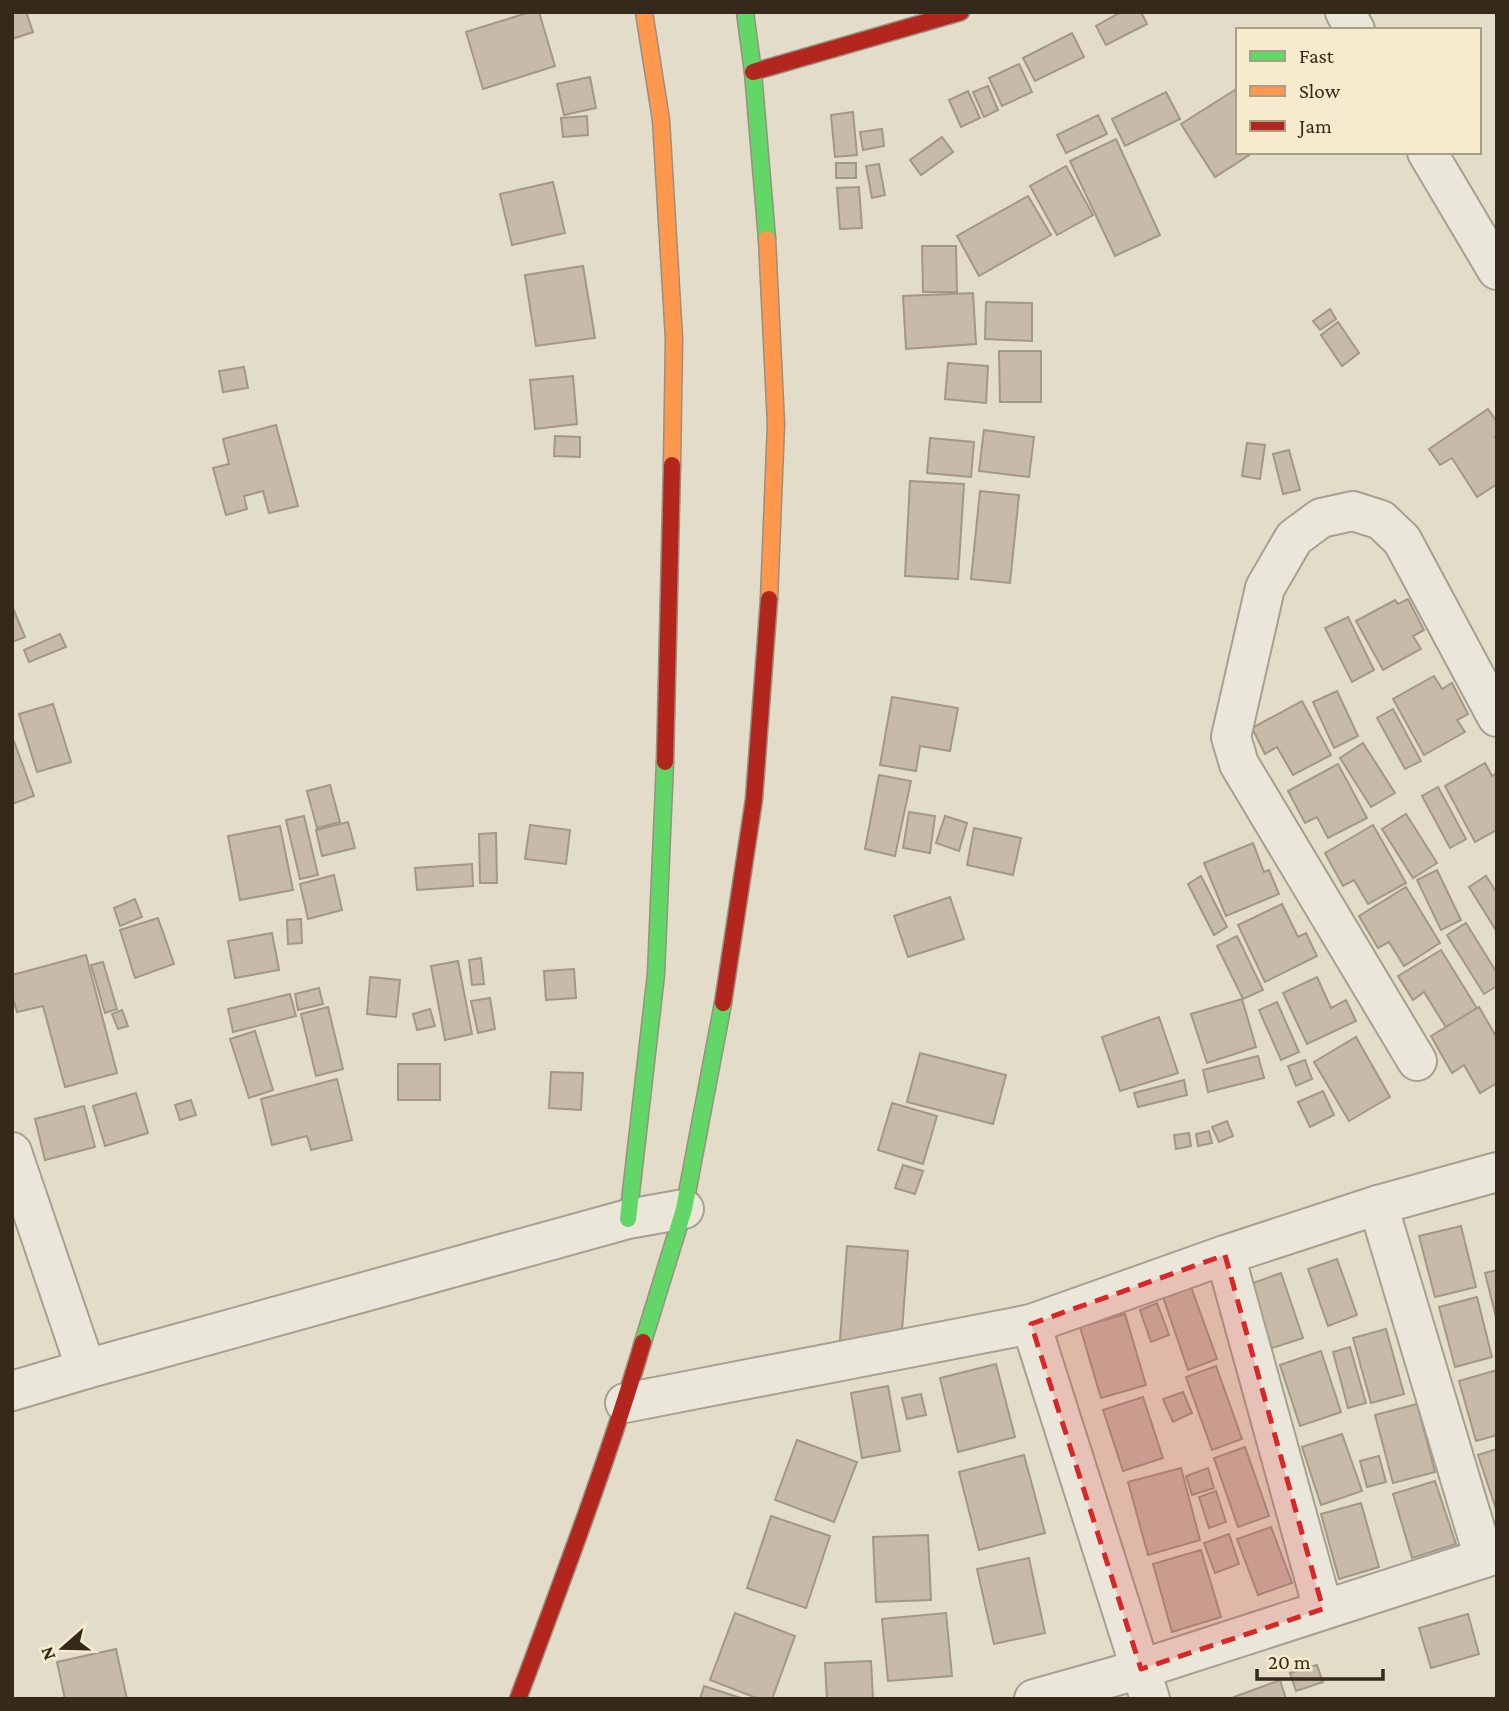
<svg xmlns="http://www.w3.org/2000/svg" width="1509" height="1711" viewBox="0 0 1509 1711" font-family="'Crimson Pro',serif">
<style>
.building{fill:#c7baa9;stroke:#a39788;stroke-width:2}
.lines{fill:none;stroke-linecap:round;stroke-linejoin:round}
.street-casing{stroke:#a7a092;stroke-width:42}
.fast-casing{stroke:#979082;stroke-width:19}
.slow-casing{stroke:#979082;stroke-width:19}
.jam-casing{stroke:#979082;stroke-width:19}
.street{stroke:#ebe6da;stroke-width:38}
.fast{stroke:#63d668;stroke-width:16}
.slow{stroke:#ff974d;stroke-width:16}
.jam{stroke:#b3261e;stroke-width:16}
.marked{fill:#d62828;fill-opacity:0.2;stroke:#d62828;stroke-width:5;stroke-dasharray:14 9;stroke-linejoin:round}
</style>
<rect width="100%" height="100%" fill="#e3dcc8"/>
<g class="building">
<path d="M12 12H26L33 32 12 39Z"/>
<path d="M530 12H539L555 66 483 89 466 32Z"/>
<path d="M1121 12H1141L1147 24 1106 45 1096 26Z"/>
<path d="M1072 33 1084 57 1035 81 1023 58Z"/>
<path d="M1019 64 1032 92 1002 106 989 78Z"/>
<path d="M590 77 596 108 564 115 557 84Z"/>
<path d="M988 86 998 110 984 117 973 92Z"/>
<path d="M1238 88V152H1254L1215 177 1181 124Z"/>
<path d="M968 91 980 118 961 127 949 100Z"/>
<path d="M1166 92 1180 119 1125 146 1112 119Z"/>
<path d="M853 112 857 155 835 157 831 115Z"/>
<path d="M1098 115 1107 134 1066 153 1057 135Z"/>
<path d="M587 116 588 135 563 137 561 118Z"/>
<path d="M882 129 884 146 863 150 860 132Z"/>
<path d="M942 137 953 152 921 175 910 160Z"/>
<path d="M1116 139 1160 235 1115 256 1070 161Z"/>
<rect x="836" y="163" width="20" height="15"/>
<path d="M879 164 885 195 872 198 866 166Z"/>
<path d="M1066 166 1093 215 1057 235 1030 186Z"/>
<path d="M553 182 565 233 512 245 500 194Z"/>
<path d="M859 187 862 228 840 229 837 188Z"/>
<path d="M1028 196 1051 235 979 276 957 236Z"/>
<path d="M922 246H956L957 292H923Z"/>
<path d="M583 266 595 338 536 346 525 275Z"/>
<path d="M973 293 976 344 906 349 903 296Z"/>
<path d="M986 302 1032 303V341L985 339Z"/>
<path d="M1330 309 1336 319 1320 330 1313 321Z"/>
<path d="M1338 322 1359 353 1342 366 1321 335Z"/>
<path d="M999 351H1041V402H1000Z"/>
<path d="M948 363 988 366 986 403 945 399Z"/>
<path d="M244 367 248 388 223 392 219 371Z"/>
<path d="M573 376 577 424 535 429 530 380Z"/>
<path d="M1488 409 1497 422V436L1495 437 1497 439V484L1477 497 1452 458 1440 465 1429 449Z"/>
<path d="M276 425 298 506 269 513 263 491 244 496 247 509 226 515 213 468 229 464 223 439Z"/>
<path d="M984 430 1034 437 1029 477 979 471Z"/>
<path d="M555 436 580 437V457L554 456Z"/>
<path d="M930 438 974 442 971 477 927 473Z"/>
<path d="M1247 443 1265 445 1260 479 1242 476Z"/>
<path d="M1289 450 1300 490 1283 494 1273 454Z"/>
<path d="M910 481 964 484 958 579 905 576Z"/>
<path d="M980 491 1019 495 1010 583 971 579Z"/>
<path d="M1408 599 1424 630 1413 636 1421 649 1383 670 1356 621 1395 600 1398 604Z"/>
<path d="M12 606 25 637 12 642Z"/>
<path d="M1348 617 1374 670 1352 682 1325 628Z"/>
<path d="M60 634 66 647 29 662 24 650Z"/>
<path d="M1434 676 1442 689 1452 683 1468 714 1457 720 1465 732 1424 755 1393 699Z"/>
<path d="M1337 691 1358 736 1334 748 1313 702Z"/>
<path d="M892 697 958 708 950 751 920 746 916 771 880 765Z"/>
<path d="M1302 701 1331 755 1293 775 1277 747 1265 754 1252 728Z"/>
<path d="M53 704 71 762 37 772 19 714Z"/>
<path d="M1393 709 1421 761 1405 769 1377 718Z"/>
<path d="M12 736 34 796 12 804Z"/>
<path d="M1363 743 1395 793 1371 807 1340 758Z"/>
<path d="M1485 763 1492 776 1497 773V830L1475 842 1445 786Z"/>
<path d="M1338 764 1367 818 1328 838 1317 817 1305 823 1288 791Z"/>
<path d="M879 775 911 781 895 856 865 849Z"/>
<path d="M330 785 340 822 317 828 307 791Z"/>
<path d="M1438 787 1466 839 1450 848 1422 796Z"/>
<path d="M909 812 935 816 930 853 903 848Z"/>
<path d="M1406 814 1437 863 1413 878 1382 829Z"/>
<path d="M304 816 318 875 300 879 286 820Z"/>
<path d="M945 816 967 823 959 851 936 843Z"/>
<path d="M348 822 355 848 322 856 316 830Z"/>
<path d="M530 825 570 830 566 864 525 859Z"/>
<path d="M1373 825 1406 883 1368 904 1354 880 1343 886 1325 853Z"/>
<path d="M280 826 293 890 240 900 228 836Z"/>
<path d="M974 828 1021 838 1013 875 967 865Z"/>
<path d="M496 833 497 883H480L479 834Z"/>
<path d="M1253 843 1264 872 1269 870 1279 894 1226 916 1204 863Z"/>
<path d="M472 864 473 886 417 890 415 868Z"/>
<path d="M1437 870 1461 920 1441 930 1417 880Z"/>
<path d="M334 875 342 910 308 919 300 884Z"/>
<path d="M1201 876 1227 927 1214 935 1188 884Z"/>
<path d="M1486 876 1497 893V932L1469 887Z"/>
<path d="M1406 887 1440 943 1404 966 1389 942 1378 948 1359 916Z"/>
<path d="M950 897 964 939 908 957 894 916Z"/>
<path d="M135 899 142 917 120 926 114 908Z"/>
<path d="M1282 904 1298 937 1306 933 1317 956 1265 982 1238 925Z"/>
<path d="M158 918 174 964 135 978 120 930Z"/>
<path d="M301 919 302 943 288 944 287 920Z"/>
<path d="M1466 923 1497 973V986L1484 994 1447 935Z"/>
<path d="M272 933 279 970 235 978 228 941Z"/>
<path d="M1237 936 1263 990 1243 999 1217 946Z"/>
<path d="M1441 950 1478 1010 1447 1029 1424 992 1413 1000 1398 976Z"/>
<path d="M86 955 117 1073 65 1087 43 1006 17 1012 12 995V975Z"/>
<path d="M481 958 484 984 472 985 469 960Z"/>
<path d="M458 961 472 1034 445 1040 431 966Z"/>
<path d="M103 962 117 1009 105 1013 91 965Z"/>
<path d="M574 969 576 998 546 1000 544 971Z"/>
<path d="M370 977 400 980 396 1017 367 1014Z"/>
<path d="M1317 977 1331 1008 1346 1000 1356 1021 1307 1044 1283 993Z"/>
<path d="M319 988 323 1004 298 1010 295 994Z"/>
<path d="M290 994 296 1016 233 1032 228 1009Z"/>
<path d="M490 998 495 1029 478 1033 471 1001Z"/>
<path d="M1242 999 1256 1047 1207 1063 1191 1014Z"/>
<path d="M1277 1002 1299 1052 1281 1060 1259 1010Z"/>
<path d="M328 1007 343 1069 316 1076 301 1014Z"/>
<path d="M1479 1007 1497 1038V1083L1480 1093 1464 1065 1452 1073 1431 1036Z"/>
<path d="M430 1009 435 1026 417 1030 413 1014Z"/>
<path d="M122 1010 128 1026 118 1029 112 1014Z"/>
<path d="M1159 1017 1178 1073 1120 1091 1102 1037Z"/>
<path d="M255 1031 273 1090 249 1098 230 1039Z"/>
<path d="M1356 1037 1390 1097 1349 1121 1314 1062Z"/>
<path d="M920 1053 1006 1075 993 1124 907 1102Z"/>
<path d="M1258 1056 1264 1078 1208 1092 1203 1070Z"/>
<path d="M1305 1060 1312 1079 1296 1086 1288 1066Z"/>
<rect x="398" y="1064" width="42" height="36"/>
<path d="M551 1072 583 1073 581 1110 549 1108Z"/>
<path d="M337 1079 352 1140 311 1150 307 1136 272 1145 261 1099Z"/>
<path d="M1184 1080 1187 1095 1138 1107 1134 1093Z"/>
<path d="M1323 1091 1334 1115 1310 1127 1298 1102Z"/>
<path d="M136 1093 148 1133 105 1146 93 1106Z"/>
<path d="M191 1100 196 1115 180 1120 175 1105Z"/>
<path d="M892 1103 937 1116 923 1164 878 1150Z"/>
<path d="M84 1106 95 1147 45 1160 35 1119Z"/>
<path d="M1227 1121 1233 1136 1219 1142 1212 1127Z"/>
<path d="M1209 1131 1212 1143 1198 1146 1196 1134Z"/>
<path d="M1189 1133 1191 1146 1176 1149 1174 1135Z"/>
<path d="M903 1165 923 1171 915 1194 895 1188Z"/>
<path d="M1461 1226 1476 1287 1435 1297 1419 1236Z"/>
<path d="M847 1246 908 1251 901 1344 840 1340Z"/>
<path d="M1337 1259 1357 1315 1328 1326 1308 1269Z"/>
<path d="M1497 1270V1321L1485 1273Z"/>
<path d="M1281 1273 1303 1338 1272 1348 1250 1284Z"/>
<path d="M1191 1287 1217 1359 1188 1370 1163 1297Z"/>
<path d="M1477 1297 1492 1357 1455 1367 1439 1307Z"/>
<path d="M1157 1303 1169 1335 1151 1342 1140 1310Z"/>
<path d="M1125 1314 1146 1385 1101 1398 1080 1327Z"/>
<path d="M1386 1329 1404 1394 1371 1403 1353 1338Z"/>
<path d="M1350 1347 1366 1403 1348 1408 1333 1352Z"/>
<path d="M1321 1351 1341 1412 1300 1426 1280 1365Z"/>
<path d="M996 1364 1015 1437 958 1452 940 1378Z"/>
<path d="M1216 1366 1242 1439 1212 1450 1186 1377Z"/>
<path d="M1497 1370V1435L1476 1441 1459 1381Z"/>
<path d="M888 1386 900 1451 862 1458 851 1393Z"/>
<path d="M1183 1392 1192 1413 1173 1422 1163 1399Z"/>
<path d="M921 1394 926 1415 907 1419 902 1398Z"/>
<path d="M1143 1397 1163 1458 1123 1471 1103 1410Z"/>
<path d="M1417 1404 1435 1472 1393 1483 1375 1415Z"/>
<path d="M1342 1434 1362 1491 1321 1505 1302 1447Z"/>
<path d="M797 1440 857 1462 834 1522 775 1500Z"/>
<path d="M1245 1447 1269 1516 1238 1527 1214 1458Z"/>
<path d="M1497 1449V1512L1478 1455Z"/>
<path d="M1024 1455 1045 1533 979 1550 959 1472Z"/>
<path d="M1379 1456 1386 1482 1367 1487 1360 1461Z"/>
<path d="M1181 1468 1200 1540 1148 1555 1128 1482Z"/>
<path d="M1208 1468 1214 1488 1192 1495 1186 1476Z"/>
<path d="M1435 1481 1456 1544 1412 1558 1393 1494Z"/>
<path d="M1216 1491 1226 1522 1209 1528 1199 1497Z"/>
<path d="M1361 1503 1379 1567 1339 1579 1321 1514Z"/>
<path d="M771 1516 830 1536 806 1608 747 1588Z"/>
<path d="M1271 1527 1292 1583 1258 1595 1237 1539Z"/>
<path d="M1229 1534 1239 1564 1215 1573 1204 1543Z"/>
<path d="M928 1535 931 1600 876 1602 873 1537Z"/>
<path d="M1201 1550 1221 1617 1172 1632 1153 1564Z"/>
<path d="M1029 1558 1045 1633 994 1644 977 1569Z"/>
<path d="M735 1613 795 1636 772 1699H759L710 1680Z"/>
<path d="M946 1613 952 1676 888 1681 882 1619Z"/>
<path d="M1468 1614 1479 1654 1431 1668 1419 1628Z"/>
<path d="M116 1649 127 1699H65L57 1662Z"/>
<path d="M871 1661 873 1699H827L825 1663Z"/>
<path d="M1317 1665 1323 1682 1296 1691 1290 1673Z"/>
<path d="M1280 1680 1286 1699H1234V1697Z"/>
<path d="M704 1686 744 1699H700Z"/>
</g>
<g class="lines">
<g class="street-casing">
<g id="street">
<path d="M1345 12 1355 30"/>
<path d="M1427 152 1497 270"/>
<path d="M1417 1061 1239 764 1231 737 1265 588 1294 538 1321 518 1353 511 1381 520 1402 540 1497 717"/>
<path d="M12 1152 86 1369"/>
<path d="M1378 1205 1484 1558"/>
<path d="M1225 1255 1323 1609"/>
<path d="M1031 1324 1150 1699"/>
<path d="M12 1391 86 1369 628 1219 684 1209"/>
<path d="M625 1403 1031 1324 1225 1255 1378 1205 1497 1172"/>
<path d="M1034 1699 1141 1669 1497 1554"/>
</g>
</g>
<g class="fast-casing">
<g id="fast">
<path d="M745 12 753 72 767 239"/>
<path d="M628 1219 656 974 665 762"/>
<path d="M643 1342 684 1209 723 1003"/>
</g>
</g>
<g class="slow-casing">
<g id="slow">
<path d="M644 12 661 120 674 339 672 465"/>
<path d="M767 239 776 424 769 599"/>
</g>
</g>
<g class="jam-casing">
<g id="jam">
<path d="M753 72 961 12"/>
<path d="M665 762 672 465"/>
<path d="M723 1003 754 799 769 599"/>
<path d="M518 1699C562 1581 607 1463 643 1342"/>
</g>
</g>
<use href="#street" class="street"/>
<use href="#fast" class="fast"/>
<use href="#slow" class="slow"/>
<use href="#jam" class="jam"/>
</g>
<path class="marked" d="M1225 1255 1323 1609 1141 1669 1031 1324Z"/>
<rect width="1509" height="1711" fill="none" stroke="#35291b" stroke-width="28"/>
<rect x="1236" y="28" width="245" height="126" fill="#f6eccd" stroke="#a99e86" stroke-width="2"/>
<rect x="1250" y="51" width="35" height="10" fill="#63d668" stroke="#a99e86" stroke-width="2"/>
<text x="1299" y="63" font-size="21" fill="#35291b">Fast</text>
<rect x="1250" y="86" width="35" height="10" fill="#ff974d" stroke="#a99e86" stroke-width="2"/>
<text x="1299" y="98" font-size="21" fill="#35291b">Slow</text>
<rect x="1250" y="121" width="35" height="10" fill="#b3261e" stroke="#a99e86" stroke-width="2"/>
<text x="1299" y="133" font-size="21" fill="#35291b">Jam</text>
<g transform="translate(63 1648) rotate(250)" stroke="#f6eccd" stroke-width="5" paint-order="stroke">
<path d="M0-5L12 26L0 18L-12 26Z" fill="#35291b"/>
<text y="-10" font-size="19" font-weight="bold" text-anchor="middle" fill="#35291b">N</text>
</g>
<path d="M1257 1669v10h126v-10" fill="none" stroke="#35291b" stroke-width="3.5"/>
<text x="1268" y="1669" font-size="21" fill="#35291b" stroke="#f6eccd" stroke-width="5" paint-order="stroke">20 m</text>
</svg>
